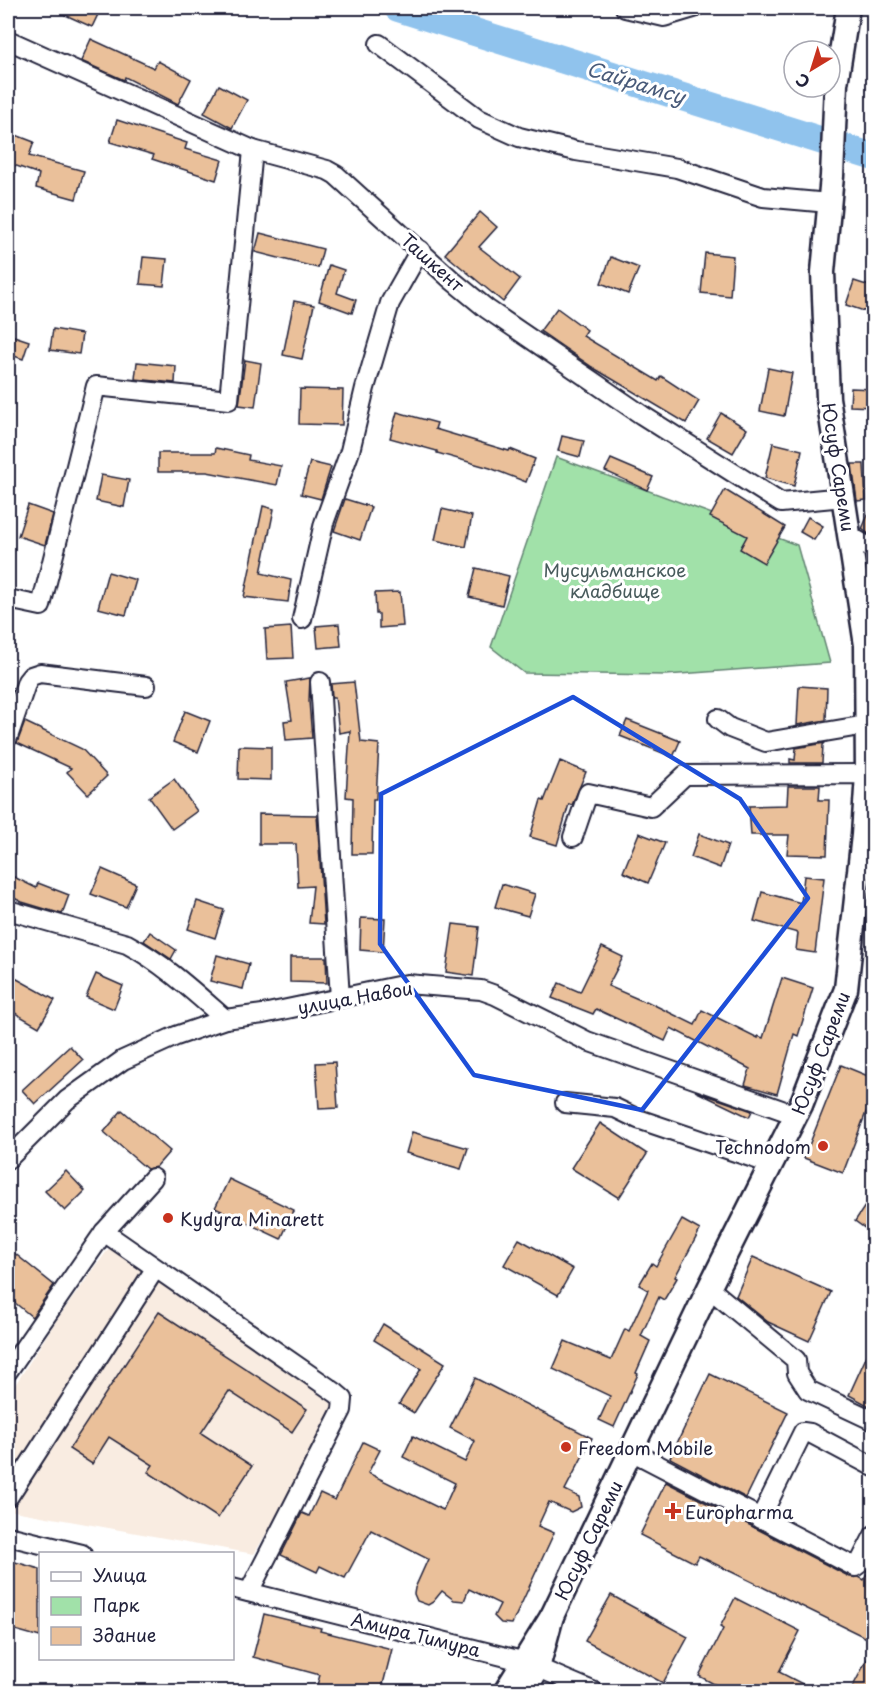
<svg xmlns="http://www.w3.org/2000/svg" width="881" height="1699" viewBox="0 0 881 1699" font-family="'Playpen Sans',sans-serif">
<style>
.built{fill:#f9ece1}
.green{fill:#a1e1a9;stroke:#628272;stroke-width:1.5}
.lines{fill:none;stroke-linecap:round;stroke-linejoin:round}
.river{stroke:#90c3ed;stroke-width:28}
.building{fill:#eac09a;stroke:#22223b;stroke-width:1.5}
.minor-casing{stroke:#22223b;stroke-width:22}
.major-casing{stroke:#22223b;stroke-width:27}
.minor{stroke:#fff;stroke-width:18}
.major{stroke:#fff;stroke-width:22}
.marked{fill:none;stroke:#1d4ed8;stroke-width:4.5;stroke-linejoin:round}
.poi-dot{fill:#c8321e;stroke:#fff;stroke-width:2}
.labels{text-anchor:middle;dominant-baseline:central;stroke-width:6;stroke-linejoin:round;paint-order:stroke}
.street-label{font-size:18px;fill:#22223b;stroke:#fff}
.park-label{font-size:18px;fill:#485b5c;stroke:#fff}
.poi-label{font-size:18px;fill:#22223b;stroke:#fff;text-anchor:start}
.water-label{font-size:20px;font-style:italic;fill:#485a79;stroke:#fff}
</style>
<rect width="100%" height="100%" fill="#fff"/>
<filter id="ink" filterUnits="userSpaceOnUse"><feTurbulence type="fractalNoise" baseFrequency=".0167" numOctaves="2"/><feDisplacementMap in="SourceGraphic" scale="12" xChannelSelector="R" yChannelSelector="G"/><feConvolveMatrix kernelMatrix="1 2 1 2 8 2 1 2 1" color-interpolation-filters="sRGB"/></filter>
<g filter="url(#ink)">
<path class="built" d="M115 1240 346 1402 254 1554 8 1510V1396L56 1321Z"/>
<path class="green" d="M556 457 797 545 830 663 666 675 524 673 491 647Z"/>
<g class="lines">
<path class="river" d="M398 8 874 157"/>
</g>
<g class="building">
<path d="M50 8H101L92 27Z"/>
<path d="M91 39 154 68 158 61 191 79 178 104 125 77 124 80 81 61Z"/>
<path d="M219 85 247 100 232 128 204 113Z"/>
<path d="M117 120 187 143 185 149 222 160 216 180 152 159 154 155 110 142Z"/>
<path d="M8 132 34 142 29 156 84 171 76 199 36 188 39 174 8 163Z"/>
<path d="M480 212 497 227 479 247 520 279 503 302 445 254Z"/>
<path d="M260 233 323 249 318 268 255 252Z"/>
<path d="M705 253 733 256 730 296 701 293Z"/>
<path d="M143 257 167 259 164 286 140 284Z"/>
<path d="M611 257 639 268 628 294 601 283Z"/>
<path d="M329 265 344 270 337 293 356 300 352 313 319 301Z"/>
<path d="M854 281 873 287V314L846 305Z"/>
<path d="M294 301 314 305 302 359 283 355Z"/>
<path d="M557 308 587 330 583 336 658 381 661 376 699 401 686 423 592 367 540 331Z"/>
<path d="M53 329 82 334 79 354 50 350Z"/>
<path d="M8 334 29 341 23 359 8 354Z"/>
<path d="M245 360 261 363 255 407 239 405Z"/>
<path d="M137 362 176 366 175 383 135 379Z"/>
<path d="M768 368 792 373 784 416 760 411Z"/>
<path d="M851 388 873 389V407L850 406Z"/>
<path d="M300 389 343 390 342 425 299 424Z"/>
<path d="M397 412 437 423 435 429 509 451 510 449 535 459 526 482 490 468 437 453V451L390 438Z"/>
<path d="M721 413 747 429 733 453 707 438Z"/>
<path d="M562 436 584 441 580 457 558 451Z"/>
<path d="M773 443 802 450 794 486 765 478Z"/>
<path d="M216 448 249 455 248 460 281 466 277 485 207 472H158V453H215Z"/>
<path d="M611 459 653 477 647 490 605 471Z"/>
<path d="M310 462 331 467 321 499 301 494Z"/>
<path d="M852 464H864L866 500 857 501Z"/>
<path d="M101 475 129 480 124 507 96 501Z"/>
<path d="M725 490 785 527 764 563 740 549 747 536 710 517Z"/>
<path d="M345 499 371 507 360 540 334 531Z"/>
<path d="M873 503V537L862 529Z"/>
<path d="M28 505 53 514 45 545 18 536Z"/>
<path d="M263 506 274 509 261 573 291 580 288 602 244 597Z"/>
<path d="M442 509 472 516 466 547 435 540Z"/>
<path d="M808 517 823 526 814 540 800 532Z"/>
<path d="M476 568 509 576 502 605 469 597Z"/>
<path d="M108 572 136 580 126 615 98 608Z"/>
<path d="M400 592 403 626 379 628V614H376L375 593Z"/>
<path d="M339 624 341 646 318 648 316 626Z"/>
<path d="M291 627 293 658 267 659 265 629Z"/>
<path d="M310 678 309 701 312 738 286 740 284 721 292 720 286 682Z"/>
<path d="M354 682 361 742 379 744 376 799H373L372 854H352L353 798 346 797 350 731 339 733 335 697H332L331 684Z"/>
<path d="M799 686 827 688 826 720 797 725Z"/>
<path d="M185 711 210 721 198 752 173 742Z"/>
<path d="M627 720 680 741 673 757 620 736Z"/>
<path d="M25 722 82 749 107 776 88 794 67 772 71 768 17 743Z"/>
<path d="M825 743 823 745 822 763H790V759L795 760 796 748Z"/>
<path d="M239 746 271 747V780L238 779Z"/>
<path d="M560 761 586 772 572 805 569 804 557 845 530 837 541 800 544 801Z"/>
<path d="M174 779 197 811 172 829 149 797Z"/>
<path d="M788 786H820L819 800H829L827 855 787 854 789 835H751L749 806 787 805Z"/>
<path d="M259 814 317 815 324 924 309 923 313 886 298 887 296 844H259Z"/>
<path d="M639 833 665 843 648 883 623 872Z"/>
<path d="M699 834 728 845 720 868 691 857Z"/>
<path d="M102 869 136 884 126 907 91 894Z"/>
<path d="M8 874 36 888 38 883 69 895 62 914 22 902 8 895Z"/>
<path d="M804 876 824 878 815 953 796 950 798 933 754 921 762 892 801 903Z"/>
<path d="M502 884 535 894 528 916 495 907Z"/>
<path d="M197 901 224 910 215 938 188 929Z"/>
<path d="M361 918 385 919 383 952 360 950Z"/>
<path d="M453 924 479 927 473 976 446 972Z"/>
<path d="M150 932 176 950 171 959 144 941Z"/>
<path d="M602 947 623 957 608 986 645 1002 646 1001 695 1025 702 1010 758 1038V1036L763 1038 782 978 813 988 798 1036 794 1034 777 1094 745 1085 750 1069 671 1028 665 1041 596 1009 593 1014 552 998 559 983 580 992Z"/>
<path d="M217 955 249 964 243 989 210 981Z"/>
<path d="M290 957H326L327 983 290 982Z"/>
<path d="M8 974 55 1000 39 1027 8 1009Z"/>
<path d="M96 974 123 986 114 1009 86 997Z"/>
<path d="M70 1046 83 1060 35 1104 22 1090Z"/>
<path d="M335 1062 338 1108 319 1109 316 1063Z"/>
<path d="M841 1065 873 1078V1094L843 1173 804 1158Z"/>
<path d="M695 1091 752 1111 749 1117Z"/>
<path d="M122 1110 170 1151 156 1167 147 1169 104 1132Z"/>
<path d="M600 1123 647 1154 619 1198 571 1168Z"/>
<path d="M412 1132 468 1148 461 1169 406 1153Z"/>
<path d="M66 1171 85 1191 65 1211 45 1191Z"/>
<path d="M229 1179 294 1210 281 1239 215 1208Z"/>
<path d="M873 1194V1234L855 1221Z"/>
<path d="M682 1220 700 1230 675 1277 677 1278 664 1300 659 1297 641 1336 650 1341 636 1373 638 1374 614 1427 599 1420 610 1396 553 1369 565 1341 611 1360 625 1329 629 1331 648 1290 639 1285 652 1263 656 1266Z"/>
<path d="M519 1239 573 1269 558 1295 504 1265Z"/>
<path d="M8 1248 54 1285 32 1317 8 1297Z"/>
<path d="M753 1257 831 1292 809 1341 768 1322 736 1296Z"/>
<path d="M159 1312 307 1409 292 1432 229 1391 201 1433 252 1466 218 1518 148 1472 153 1465 109 1437 92 1464 69 1449Z"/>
<path d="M383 1324 445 1363 414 1413 399 1404 421 1369 374 1340Z"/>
<path d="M873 1342V1408L849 1395Z"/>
<path d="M710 1374 788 1412 746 1498 670 1458Z"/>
<path d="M475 1378 592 1438 565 1490 579 1497 581 1507 571 1512 549 1502 538 1526 554 1533 512 1624 501 1623 494 1616 500 1604 469 1589 464 1601 454 1600 442 1591 433 1602 428 1605 417 1601 414 1594 415 1588 428 1559 371 1530 345 1578 320 1566 317 1572 281 1555 302 1513 309 1516 320 1493 335 1500 363 1442 380 1450 368 1473 443 1510 455 1483 403 1457 413 1436 465 1462 475 1441 450 1428Z"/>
<path d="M666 1482 850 1577H859L864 1580 873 1561V1641L699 1556 695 1563 640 1535Z"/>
<path d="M8 1560 40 1569V1637L8 1628Z"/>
<path d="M611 1595 688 1637 663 1683 585 1641Z"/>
<path d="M735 1598 800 1631 779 1672 818 1692H729L699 1676 723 1629 720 1627Z"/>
<path d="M264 1614 321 1628 320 1631 392 1649 381 1692H315L320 1675 253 1657Z"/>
<path d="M873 1648V1692H850Z"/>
</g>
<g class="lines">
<g class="minor-casing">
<g id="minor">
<path d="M625 8 664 17 694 8"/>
<path d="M8 40 253 150 327 170 336 175 453 281 487 309 642 415 781 503 844 497"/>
<path d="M379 44 479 119 519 137 576 151 677 168 763 197 829 203"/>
<path d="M850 536 874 550"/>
<path d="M8 599 41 606 96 386 229 400 253 150"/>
<path d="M302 619 324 523 350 451 365 388 390 303 420 250"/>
<path d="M320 682 340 998"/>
<path d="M718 719 730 728 766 742 866 725"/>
<path d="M8 737 27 681 31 676 40 673 146 686"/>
<path d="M573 837 588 793 651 807 685 775 867 774 874 778"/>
<path d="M8 910 127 944C163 963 194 992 225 1019"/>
<path d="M565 1103 615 1108 638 1119 771 1164"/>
<path d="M8 1159 67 1100 123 1060 176 1036 225 1019 263 1014 407 984 481 990 495 995 587 1041 796 1115"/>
<path d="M104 1232 336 1393 343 1399 342 1410 249 1592"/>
<path d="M709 1288 796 1360 797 1373 808 1390 874 1421"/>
<path d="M8 1371 104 1232 153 1178"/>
<path d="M631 1451 855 1567 859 1564 874 1535"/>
<path d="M9 1496 155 1269"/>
<path d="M760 1519 803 1432 810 1433 874 1467"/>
<path d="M8 1536 82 1554"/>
<path d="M232 1588 522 1661 595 1692"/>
</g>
</g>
<g class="major-casing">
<g id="major">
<path d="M552 1616 709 1288 801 1105 846 989 863 835 867 774 866 645 828 398 823 272 832 176 836 84 848 8"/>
<path d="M505 1692 552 1616 538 1668 524 1692"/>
</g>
</g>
<use href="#minor" class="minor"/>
<use href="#major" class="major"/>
</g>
</g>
<path class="marked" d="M573 697 740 799 808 898 642 1110 474 1075 380 944 381 794Z"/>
<g class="poi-dot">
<circle cx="823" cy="1146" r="6"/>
<circle cx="168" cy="1218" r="6"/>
<circle cx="566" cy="1447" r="6"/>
<path d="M670 1502h6v6h6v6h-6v6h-6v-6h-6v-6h6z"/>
</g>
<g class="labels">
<g class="street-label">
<text transform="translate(433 262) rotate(42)">Ташкент</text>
<text transform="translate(839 467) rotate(81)">Юсуф Сареми</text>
<text transform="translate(355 997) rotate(-10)">улица Навои</text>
<text transform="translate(820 1053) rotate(-69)">Юсуф Сареми</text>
<text transform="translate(588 1540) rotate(-64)">Юсуф Сареми</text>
<text transform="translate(416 1634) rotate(14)">Амира Тимура</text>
</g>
<g class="park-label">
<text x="615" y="569">Мусульманское<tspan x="615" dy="21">кладбище</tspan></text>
</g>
<g class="poi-label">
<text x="811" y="1146" text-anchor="end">Technodom</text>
<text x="180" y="1218">Kydyra Minarett</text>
<text x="578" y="1447">Freedom Mobile</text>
<text x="685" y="1511">Europharma</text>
</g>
<g class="water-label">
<text transform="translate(636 82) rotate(17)">Сайрамсу</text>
</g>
</g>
<rect width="881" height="1699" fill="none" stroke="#fff" stroke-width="30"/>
<rect x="15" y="15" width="851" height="1669" fill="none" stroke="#22223b" stroke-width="2" filter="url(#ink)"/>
<rect x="39" y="1552" width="195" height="108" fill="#ffffff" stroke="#a7a7b1" stroke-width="1.5"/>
<rect x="51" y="1572" width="30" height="9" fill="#ffffff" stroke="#a7a7b1" stroke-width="1.5"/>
<text x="93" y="1582" font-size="18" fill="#22223b">Улица</text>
<rect x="51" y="1597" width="30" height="18" fill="#a1e1a9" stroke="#a7a7b1" stroke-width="1.5"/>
<text x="93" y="1612" font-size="18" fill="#22223b">Парк</text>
<rect x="51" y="1627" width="30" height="18" fill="#eac09a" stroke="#a7a7b1" stroke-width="1.5"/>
<text x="93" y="1642" font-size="18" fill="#22223b">Здание</text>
<g transform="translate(812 69) rotate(218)"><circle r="28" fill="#ffffff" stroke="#a7a7b1" stroke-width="1.5"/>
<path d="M0-4.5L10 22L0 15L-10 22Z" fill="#c8321e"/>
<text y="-9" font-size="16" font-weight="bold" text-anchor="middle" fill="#22223b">С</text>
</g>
</svg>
